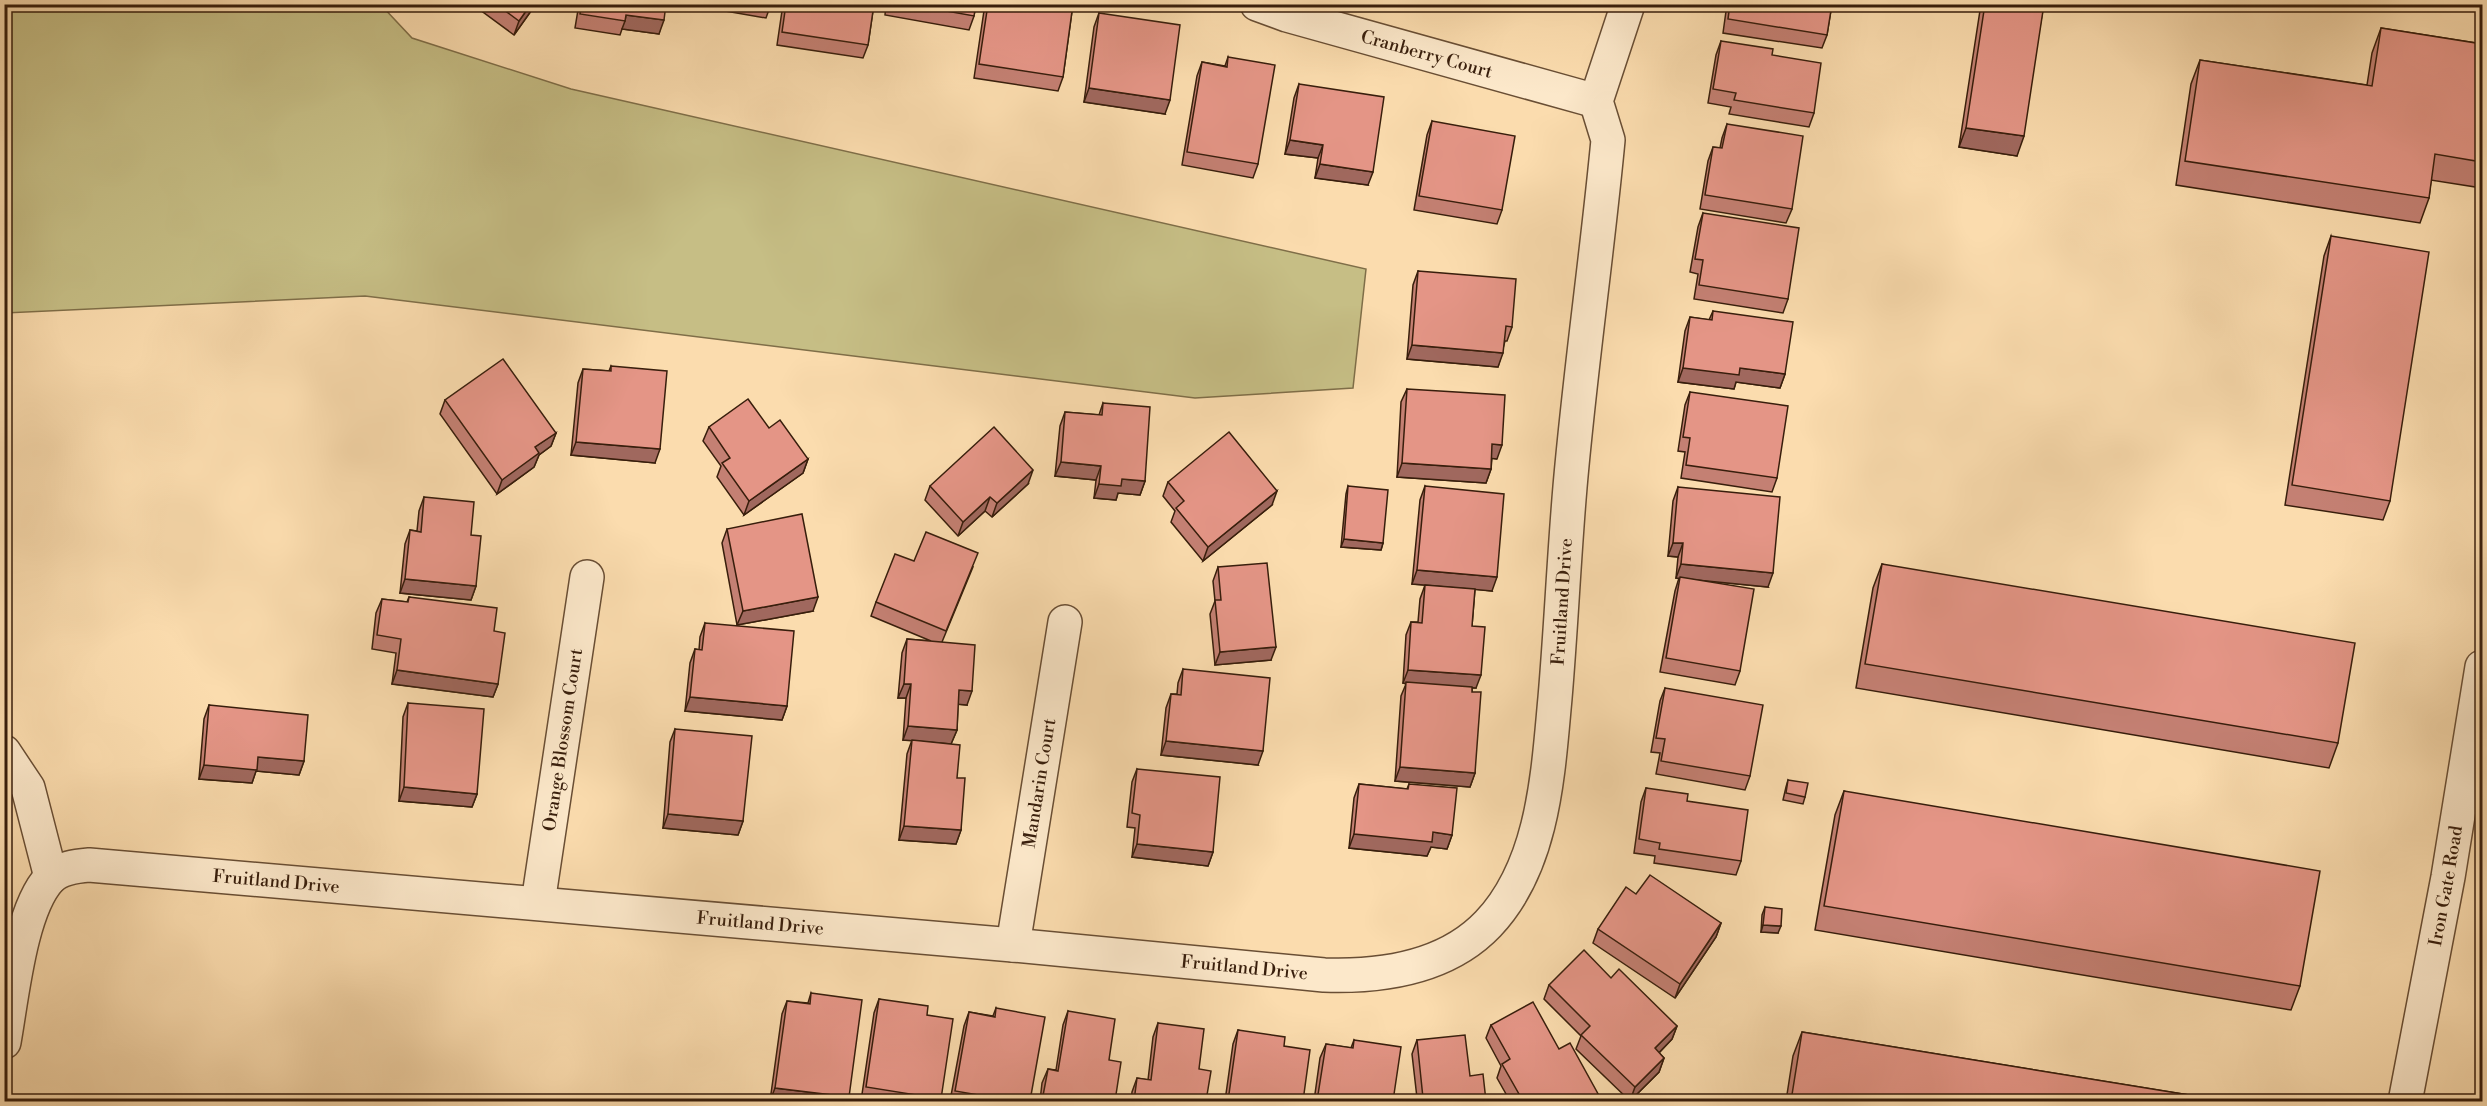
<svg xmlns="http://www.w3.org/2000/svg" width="2487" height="1106" viewBox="0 0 2487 1106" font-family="'Libre Bodoni',serif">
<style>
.green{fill:#c6be85;stroke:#7f6e48;stroke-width:1.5}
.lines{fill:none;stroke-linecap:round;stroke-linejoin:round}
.street-casing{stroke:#694e34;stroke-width:36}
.street{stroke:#fce8ca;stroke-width:33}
.wall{fill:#c48073;stroke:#381e0c;stroke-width:1.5}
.shaded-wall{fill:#a0685e;stroke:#381e0c;stroke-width:1.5}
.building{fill:#e49586;stroke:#381e0c;stroke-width:1.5}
.labels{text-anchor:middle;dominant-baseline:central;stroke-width:4.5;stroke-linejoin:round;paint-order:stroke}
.street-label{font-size:18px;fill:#381e0c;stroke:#fce8ca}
</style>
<rect width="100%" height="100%" fill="#fbdcae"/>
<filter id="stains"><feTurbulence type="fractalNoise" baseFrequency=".00333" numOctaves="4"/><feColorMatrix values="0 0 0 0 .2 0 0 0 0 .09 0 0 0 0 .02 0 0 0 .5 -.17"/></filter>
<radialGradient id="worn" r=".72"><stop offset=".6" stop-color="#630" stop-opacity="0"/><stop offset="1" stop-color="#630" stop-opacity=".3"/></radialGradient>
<path class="green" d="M5 4 381 5 412 38 571 89 1366 269 1353 388 1195 398 365 296 5 313Z"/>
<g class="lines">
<g class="street-casing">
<g id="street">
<path id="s1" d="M1257 4 1287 15 1596 101"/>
<path d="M4 752 28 788 51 877"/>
<path id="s2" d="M538 903 587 577"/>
<path id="s3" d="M1013 945 1065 622"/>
<path id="s4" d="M4 1042C12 998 20 910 50 878 60 868 76 866 89 865L1013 945 1324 975C1382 977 1446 968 1488 924 1544 865 1548 773 1555 698 1561 628 1564 557 1570 487 1580 371 1597 256 1608 140L1596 101 1628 4"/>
<path id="s5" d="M2405 1102 2448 877 2482 667"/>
</g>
</g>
<use href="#street" class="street"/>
</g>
<g class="wall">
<path d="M472 4H536L514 35Z"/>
<path d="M579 4H666L659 34 622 29 620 35 575 28Z"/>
<path d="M685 4H771L766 18Z"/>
<path d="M783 4H874L868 45 863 58 777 45Z"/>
<path d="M886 4H976L974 16 969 30 885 15Z"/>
<path d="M985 4H1073L1063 77 1058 91 974 78Z"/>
<path d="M1727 4H1832L1827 35 1822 48 1723 33Z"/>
<path d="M1902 4H1921L1919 10 1902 7Z"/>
<path d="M1981 4H2044L2017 156 1959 147Z"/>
<path d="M1099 13 1165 114 1084 102 1094 27Z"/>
<path d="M2381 28 2482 44V188L2431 180 2429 198 2420 223 2176 185 2191 84 2200 60 2367 85 2372 53Z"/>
<path d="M1721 41 1814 113 1809 127 1729 114 1731 107 1708 103 1716 55Z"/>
<path d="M1228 57 1258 164 1253 178 1182 165 1197 76 1202 62 1225 66Z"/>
<path d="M1299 84 1368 185 1315 178 1318 158 1285 154 1294 98Z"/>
<path d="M1432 121 1502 210 1497 224 1414 210 1427 135Z"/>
<path d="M1727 124 1792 209 1786 223 1700 209 1708 161 1713 147 1720 148 1722 138Z"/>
<path d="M1703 213 1788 299 1783 313 1694 299 1698 274 1690 272 1698 227Z"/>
<path d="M2331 236 2390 501 2383 520 2285 505 2324 256Z"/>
<path d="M1418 271 1512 327 1507 341H1505L1498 367 1407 359 1413 285Z"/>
<path d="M1713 311 1785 374 1780 388 1736 382 1734 389 1678 382 1685 331 1690 317 1709 320Z"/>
<path d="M611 366 655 463 571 455 578 383 583 369 609 371Z"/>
<path d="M1407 389 1497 459 1492 458 1491 469 1486 483 1397 477 1401 402Z"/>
<path d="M1690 392 1777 478 1772 492 1681 478 1685 452 1678 451 1685 405Z"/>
<path d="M445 400 556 433 551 446 539 455 534 467 497 494 440 414Z"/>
<path d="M1103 403 1145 481 1140 495 1118 493 1116 500 1094 498 1096 480 1055 476 1060 426 1065 412 1099 415Z"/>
<path d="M709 427 808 459 803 473 744 515 717 477 721 466 703 441Z"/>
<path d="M1168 482 1272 505 1203 561 1171 522 1175 511 1163 496Z"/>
<path d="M1028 484 992 517 985 511 958 536 925 500 930 486Z"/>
<path d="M1348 486 1383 543 1381 550 1341 547 1346 494Z"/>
<path d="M1425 486 1492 591 1475 589 1472 626 1476 688H1472L1475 773 1470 787 1395 781 1401 696 1406 684 1403 683 1406 635 1411 622H1418L1420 599 1425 585 1444 586 1412 584 1420 500Z"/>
<path d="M1678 487 1768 587 1698 580 1740 671 1735 685 1660 672 1675 591 1679 578H1676L1678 557 1668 556 1673 501Z"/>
<path d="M424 497 471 535 476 586 471 600 400 593 405 544 410 530 417 531 419 511Z"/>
<path d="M727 529 813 611 737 625 722 543Z"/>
<path d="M914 561 973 567 942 642 967 705 958 704 957 730 951 744 912 740 957 778 961 830 956 844 899 840 907 754 912 740H903L906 698H898L902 653 907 639 931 641 871 616 876 602Z"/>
<path d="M1882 564 2338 743 2329 768 1856 688 1873 588Z"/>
<path d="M1218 567 1271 660 1215 665 1210 614 1215 601 1213 581Z"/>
<path d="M409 597 494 631 498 684 493 697 392 684 396 653 372 649 376 613 382 599 407 602Z"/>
<path d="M705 623 787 706 782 720 685 711 690 663 695 649 699 650 700 637Z"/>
<path d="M1183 669 1258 765 1161 755 1166 708 1171 694H1177L1178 683Z"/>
<path d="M1665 688 1750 776 1745 790 1656 774 1660 753 1651 752 1660 701Z"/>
<path d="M408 703 477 794 472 807 399 801 403 717Z"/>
<path d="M209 705 304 761 299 775 256 771 252 783 199 779 204 719Z"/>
<path d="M675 729 743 821 738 835 663 828 670 742Z"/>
<path d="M1137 769 1213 852 1208 866 1132 857 1135 828 1127 827 1132 782Z"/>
<path d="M1788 780 1805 797 1803 804 1783 800 1786 787Z"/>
<path d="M1359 784 1407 789 1409 784 1452 835 1447 849 1431 847 1427 856 1349 848 1354 798Z"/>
<path d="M1646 788 1687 801 1741 861 1736 875 1654 863 1655 856 1634 853 1641 802Z"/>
<path d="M1844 791 2300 986 2291 1010 1815 930 1835 815Z"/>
<path d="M1765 907 1778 933 1761 932 1762 915Z"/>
<path d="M1721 923 1716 937 1675 998 1593 943 1598 929Z"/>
<path d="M1611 978 1677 1026 1672 1039 1659 1053 1664 1058 1659 1072 1630 1101 1576 1049 1581 1036 1544 999 1549 985Z"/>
<path d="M811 993 849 1097 848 1101H770L782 1014 787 1001 808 1003Z"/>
<path d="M879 999 927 1015 941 1099 940 1101H861L874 1013Z"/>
<path d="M996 1008 1030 1101H950L964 1026 969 1012 993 1016Z"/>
<path d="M1068 1011 1109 1060 1115 1101H1040L1042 1083 1048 1069 1056 1070 1063 1025Z"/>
<path d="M1158 1023 1199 1069 1206 1101H1131L1132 1092 1137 1078 1148 1080 1153 1037Z"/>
<path d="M1491 1025 1559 1049 1602 1101H1510L1497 1078 1501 1066 1486 1038Z"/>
<path d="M1238 1030 1284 1046 1303 1101H1225L1233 1044Z"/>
<path d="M1802 1032 2226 1101H1786L1793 1056Z"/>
<path d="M1354 1040 1393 1101H1314L1320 1058 1326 1044 1351 1048Z"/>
<path d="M1417 1040 1470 1076 1486 1101H1412L1413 1099 1417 1098 1412 1054Z"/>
</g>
<g class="shaded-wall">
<path d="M531 4H536L514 35 519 21Z"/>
<path d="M626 15 664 20 659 34 622 29 625 21Z"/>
<path d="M1089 88 1170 100 1165 114 1084 102Z"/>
<path d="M1966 128 2024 136 2017 156 1959 147Z"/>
<path d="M1290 140 1323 145 1318 158 1285 154Z"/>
<path d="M1320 164 1373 172 1368 185 1315 178Z"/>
<path d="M1412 345 1503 353 1498 367 1407 359Z"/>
<path d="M1683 368H1740L1785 374 1780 388 1736 382 1734 389 1678 382Z"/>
<path d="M556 433 551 446 539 455 534 467 497 494 502 480 535 447Z"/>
<path d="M576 442 660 449 655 463 571 455Z"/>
<path d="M1492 444 1502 445 1497 459 1487 458Z"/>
<path d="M808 459 803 473 744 515 749 501Z"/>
<path d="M1061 462 1101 466 1096 480 1055 476Z"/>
<path d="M1402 463 1491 469 1486 483 1397 477Z"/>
<path d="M1033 470 1028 484 992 517 997 503Z"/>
<path d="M1122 479 1145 481 1140 495 1118 493 1116 500 1094 498 1099 484Z"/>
<path d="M1277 491 1272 505 1203 561 1208 547Z"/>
<path d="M990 497 985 511 958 536 963 522Z"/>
<path d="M1344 539 1383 543 1381 550 1341 547Z"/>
<path d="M1673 543H1683L1678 557 1668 556Z"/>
<path d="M1681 564 1773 573 1768 587 1676 578Z"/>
<path d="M1417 570 1497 577 1492 591 1412 584Z"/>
<path d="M405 579 476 586 471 600 400 593Z"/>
<path d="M818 597 813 611 737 625 743 611Z"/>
<path d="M1276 647 1271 660 1215 665 1220 652Z"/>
<path d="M397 670 498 684 493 697 392 684Z"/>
<path d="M1408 670 1481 675 1476 688 1403 683Z"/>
<path d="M904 684H911L906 698H898Z"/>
<path d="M959 690 972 691 967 705 954 704Z"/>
<path d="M690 697 787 706 782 720 685 711Z"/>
<path d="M908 726 957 730 951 744 903 740Z"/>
<path d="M1166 741 1263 751 1258 765 1161 755Z"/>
<path d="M258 757 304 761 299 775 256 771 252 783 199 779 204 765Z"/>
<path d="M1400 767 1475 773 1470 787 1395 781Z"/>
<path d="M404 787 477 794 472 807 399 801Z"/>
<path d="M668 814 743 821 738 835 663 828Z"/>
<path d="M904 826 961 830 956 844 899 840Z"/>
<path d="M1433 832 1452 835 1447 849 1431 847 1427 856 1349 848 1354 834Z"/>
<path d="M1137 844 1213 852 1208 866 1132 857Z"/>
<path d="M1721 923 1716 937 1675 998 1680 984Z"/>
<path d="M1763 925 1781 926 1778 933 1761 932Z"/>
<path d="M1677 1026 1672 1039 1650 1062 1655 1048Z"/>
<path d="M1664 1058 1659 1072 1630 1101 1635 1087Z"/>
<path d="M775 1088 849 1097 848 1101H770Z"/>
</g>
<g class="building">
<path d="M496 4H531L519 21Z"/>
<path d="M582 4H666L664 20 626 15 625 21 580 14Z"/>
<path d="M786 4H874L868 45 782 32Z"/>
<path d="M907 4H976L974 16Z"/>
<path d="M988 4H1073L1063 77 979 64Z"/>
<path d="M1730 4H1832L1827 35 1728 19Z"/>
<path d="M1985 4H2044L2024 136 1966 128Z"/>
<path d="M1099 13 1180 25 1170 100 1089 88Z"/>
<path d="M2381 28 2482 44V162L2435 154 2429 198 2185 161 2200 60 2372 86Z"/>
<path d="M1721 41 1773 49 1772 55 1821 63 1814 113 1734 100 1736 93 1713 89Z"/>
<path d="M1228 57 1275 65 1258 164 1187 152 1202 62 1227 67Z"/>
<path d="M1299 84 1384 97 1373 172 1320 164 1323 145 1290 140Z"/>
<path d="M1432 121 1515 136 1502 210 1419 196Z"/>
<path d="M1727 124 1803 136 1792 209 1705 195 1713 147 1722 148Z"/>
<path d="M1703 213 1799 228 1788 299 1699 285 1703 260 1695 259Z"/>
<path d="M2331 236 2429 252 2390 501 2292 485Z"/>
<path d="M1418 271 1516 279 1512 327 1506 326 1503 353 1412 345Z"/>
<path d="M1713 311 1793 322 1785 374 1740 368 1739 375 1683 368 1690 317 1712 320Z"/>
<path d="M503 359 556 433 535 447 539 453 502 480 445 400Z"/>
<path d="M611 366 667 371 660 449 576 442 583 369 611 371Z"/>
<path d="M1407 389 1505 395 1502 445 1492 444 1491 469 1402 463Z"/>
<path d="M1690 392 1788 406 1777 478 1686 465 1690 438 1683 437Z"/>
<path d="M748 399 769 428 780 420 808 459 749 501 722 463 730 458 709 427Z"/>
<path d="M1103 403 1150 407 1145 481 1122 479 1121 486 1099 484 1101 466 1061 462 1065 412 1102 415Z"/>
<path d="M994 427 1033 470 997 503 990 497 963 522 930 486Z"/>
<path d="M1229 432 1277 491 1208 547 1176 508 1184 501 1168 482Z"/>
<path d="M1348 486 1388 490 1383 543 1344 539Z"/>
<path d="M1425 486 1504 494 1497 577 1417 570Z"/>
<path d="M1678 487 1780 497 1773 573 1681 564 1683 543H1673Z"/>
<path d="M424 497 474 502 471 535 481 536 476 586 405 579 410 530 421 532Z"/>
<path d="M802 514 818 597 743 611 727 529Z"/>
<path d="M926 532 978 553 946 631 876 602 895 554 914 561Z"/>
<path d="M1267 563 1276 647 1220 652 1215 600H1221L1218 567Z"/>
<path d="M1882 564 2355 643 2338 743 1865 664Z"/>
<path d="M1680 577 1754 589 1740 671 1666 658Z"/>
<path d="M1425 585 1475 589 1472 626 1485 627 1481 675 1408 670 1411 622 1422 623Z"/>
<path d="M409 597 497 608 494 631 505 633 498 684 397 670 401 639 377 635 382 599 408 602Z"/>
<path d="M705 623 794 631 787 706 690 697 695 649 702 650Z"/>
<path d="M907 639 975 645 972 691 959 690 957 730 908 726 911 684H904Z"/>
<path d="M1183 669 1270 678 1263 751 1166 741 1171 694 1181 695Z"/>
<path d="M1406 682 1472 687V692H1481L1475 773 1400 767Z"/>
<path d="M1665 688 1763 705 1750 776 1661 761 1665 739 1656 738Z"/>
<path d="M408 703 484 709 477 794 404 787Z"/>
<path d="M209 705 308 715 304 761 258 757 257 770 204 765Z"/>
<path d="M675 729 752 736 743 821 668 814Z"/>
<path d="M912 740 960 745 957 778H965L961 830 904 826Z"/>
<path d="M1137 769 1220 777 1213 852 1137 844 1140 815 1132 813Z"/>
<path d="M1788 780 1808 783 1805 797 1786 793Z"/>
<path d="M1359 784 1408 789 1409 784 1457 788 1452 835 1433 832 1432 842 1354 834Z"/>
<path d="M1646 788 1688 794 1687 801 1748 810 1741 861 1659 849 1660 843 1639 839Z"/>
<path d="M1844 791 2320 871 2300 986 1824 906Z"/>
<path d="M1650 875 1721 923 1680 984 1598 929 1626 887 1636 894Z"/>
<path d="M1765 907 1782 909 1781 926 1763 925Z"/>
<path d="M1584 950 1611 978 1619 969 1677 1026 1655 1048 1664 1058 1635 1087 1581 1035 1590 1026 1549 985Z"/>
<path d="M811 993 862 1000 849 1097 775 1088 787 1001 810 1004Z"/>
<path d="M879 999 928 1006 927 1015 953 1019 941 1099 866 1087Z"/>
<path d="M1533 1002 1559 1049 1570 1043 1602 1101H1523L1502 1064 1510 1059 1491 1025Z"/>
<path d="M996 1008 1045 1017 1030 1101H1013L955 1091 969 1012 995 1017Z"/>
<path d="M1068 1011 1115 1019 1109 1060 1121 1062 1115 1101H1042L1048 1069 1058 1071Z"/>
<path d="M1158 1023 1204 1029 1199 1069 1211 1071 1206 1101H1134L1137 1078 1151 1080Z"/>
<path d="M1238 1030 1285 1037 1284 1046 1310 1050 1303 1101H1228Z"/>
<path d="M1802 1032 2226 1101H1791Z"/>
<path d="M1465 1035 1470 1076 1483 1074 1486 1101H1413V1099L1423 1098 1417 1040Z"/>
<path d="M1354 1040 1401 1047 1393 1101H1317L1326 1044 1353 1048Z"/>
</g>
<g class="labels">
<g class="street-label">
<text stroke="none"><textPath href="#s1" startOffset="177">Cranberry Court</textPath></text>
<text stroke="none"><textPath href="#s4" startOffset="1968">Fruitland Drive</textPath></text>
<text stroke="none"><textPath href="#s2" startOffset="165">Orange Blossom Court</textPath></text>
<text stroke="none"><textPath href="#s3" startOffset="164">Mandarin Court</textPath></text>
<text stroke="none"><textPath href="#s4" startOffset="402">Fruitland Drive</textPath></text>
<text stroke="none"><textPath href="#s5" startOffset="220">Iron Gate Road</textPath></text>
<text stroke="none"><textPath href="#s4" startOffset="888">Fruitland Drive</textPath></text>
<text stroke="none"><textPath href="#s4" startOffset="1374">Fruitland Drive</textPath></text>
</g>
</g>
<rect width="2487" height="1106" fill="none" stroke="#fbdcae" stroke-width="24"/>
<rect x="6" y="6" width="2475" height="1094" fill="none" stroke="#381e0c" stroke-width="3"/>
<rect x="12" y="12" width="2463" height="1082" fill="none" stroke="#381e0c" stroke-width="1.5"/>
<rect width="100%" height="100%" filter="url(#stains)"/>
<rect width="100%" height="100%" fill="url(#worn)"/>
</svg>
